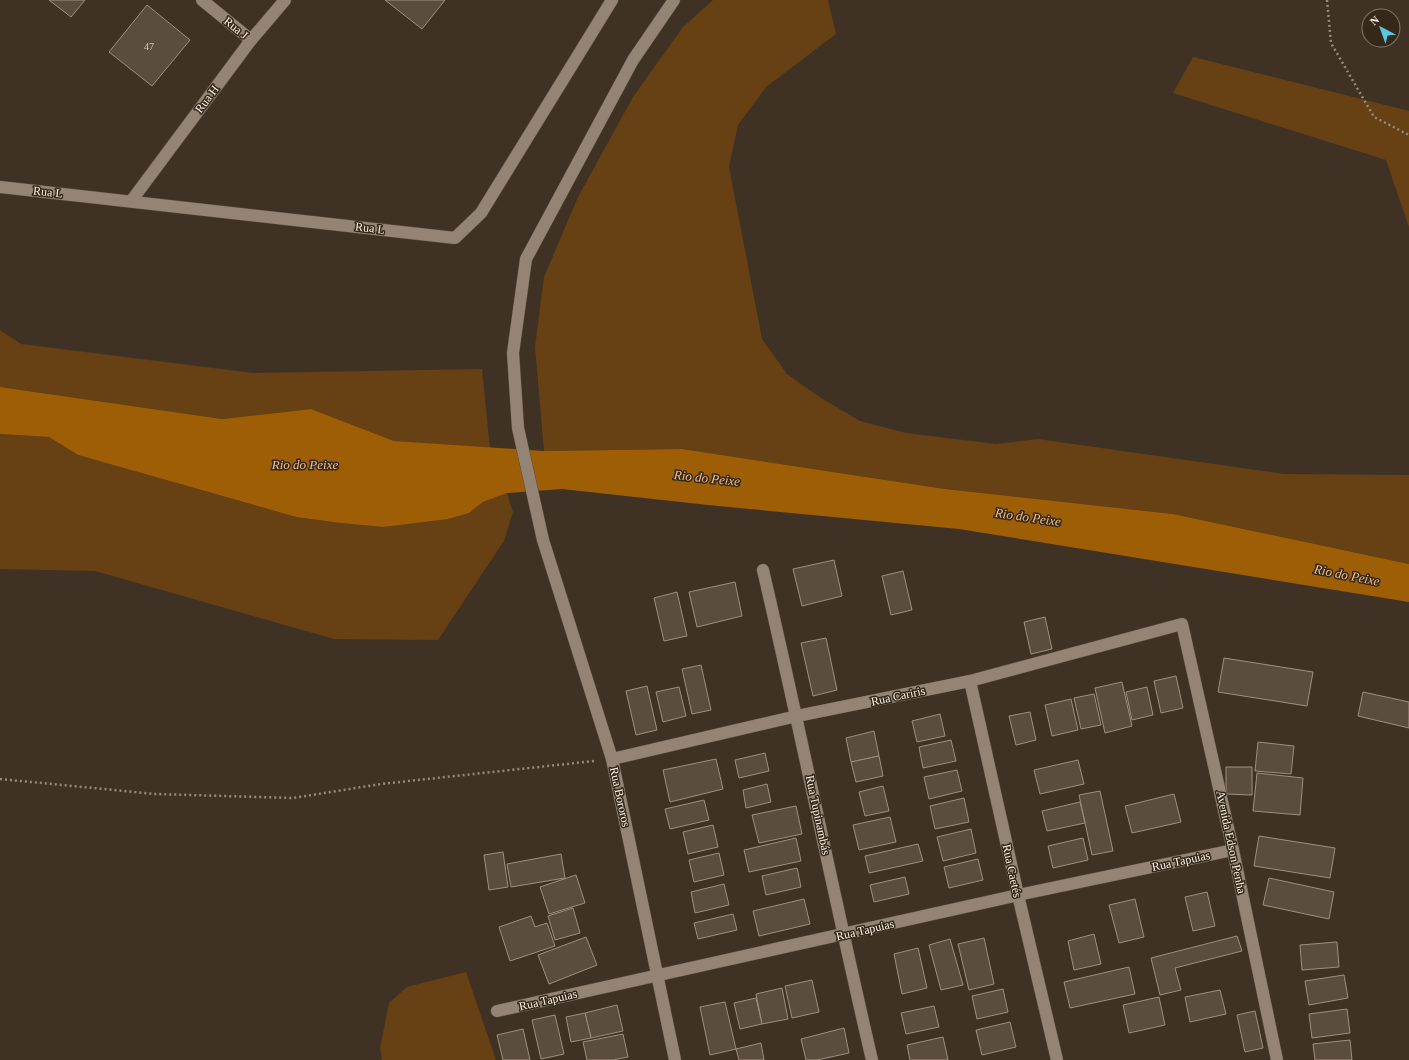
<svg xmlns="http://www.w3.org/2000/svg" width="1409" height="1060" viewBox="0 0 1409 1060" font-family="'Times New Roman',serif">
<style>
.green{fill:#674014}
.water{fill:#9d5e06}
.building{fill:#5a4c3e;stroke:#9f8f7f}
.lines{fill:none;stroke-linecap:round;stroke-linejoin:round}
.minor-casing{stroke:#594d42;stroke-width:13}
.path{stroke:#958a7f;stroke-width:2.5;stroke-dasharray:2 3;stroke-linecap:butt}
.minor{stroke:#948475;stroke-width:12}
.labels{text-anchor:middle;dominant-baseline:central;stroke-width:3;stroke-linejoin:round;paint-order:stroke}
.number-label{font-size:10px;fill:#d2c8be}
.street-label{font-size:12px;fill:#faf1e9;stroke:#35281a}
.water-label{font-size:13px;font-style:italic;fill:#f3bf8c;stroke:#35281a}
</style>
<rect width="100%" height="100%" fill="#3f3224"/>
<g class="green">
<path d="M713 0H828L836 34 766 87 738 125 729 167 762 339 787 374 821 398 860 421 906 433 996 444 1038 439 1284 474 1409 475V564L1173 514 945 489 682 449 544 451 535 347 544 277 578 197 633 97 683 27Z"/>
<path d="M1193 57 1409 111V227L1386 160 1173 93Z"/>
<path d="M0 330 21 344 253 373 482 369 490 449 394 441 311 409 222 419 0 387Z"/>
<path d="M0 434 49 437 78 455 296 517 340 523 383 527 469 513 483 502 507 493 513 512 504 541 438 640 334 639 95 571 0 569Z"/>
<path d="M466 972 496 1060H382L380 1049 389 1003 407 987Z"/>
</g>
<path class="water" d="M0 387 222 419 311 409 394 441 544 451 682 449 945 489 1173 514 1409 564V602L959 529 708 505 562 489 507 493 483 502 469 513 448 519 383 527 340 523 296 517 78 455 49 437 0 434Z"/>
<g class="building">
<path d="M49 0H85L71 17Z"/>
<path d="M385 0H445L422 29Z"/>
<path d="M147 5 190 40 152 86 109 52Z"/>
<path d="M834 560 842 596 802 606 793 569Z"/>
<path d="M903 571 912 610 891 615 882 576Z"/>
<path d="M735 582 742 616 697 627 689 592Z"/>
<path d="M677 592 687 636 664 641 654 598Z"/>
<path d="M1045 617 1052 649 1031 654 1024 622Z"/>
<path d="M826 638 837 690 813 696 801 643Z"/>
<path d="M1224 658 1313 672 1307 706 1218 692Z"/>
<path d="M701 665 711 710 692 714 682 669Z"/>
<path d="M1176 676 1183 708 1161 713 1154 681Z"/>
<path d="M1122 682 1132 726 1105 733 1095 688Z"/>
<path d="M647 686 657 730 636 735 626 691Z"/>
<path d="M679 687 686 716 663 722 656 692Z"/>
<path d="M1147 687 1153 715 1132 720 1126 692Z"/>
<path d="M1363 692 1409 702V728L1358 716Z"/>
<path d="M1094 694 1101 725 1081 729 1074 698Z"/>
<path d="M1071 699 1078 730 1052 736 1045 705Z"/>
<path d="M1030 712 1036 740 1016 745 1009 716Z"/>
<path d="M940 714 945 736 917 742 912 721Z"/>
<path d="M874 731 879 756 851 762 846 738Z"/>
<path d="M951 740 956 761 923 768 919 747Z"/>
<path d="M1258 742 1294 746 1291 774 1255 771Z"/>
<path d="M765 753 769 771 739 778 735 760Z"/>
<path d="M879 756 883 776 856 782 851 762Z"/>
<path d="M716 759 723 789 670 802 663 770Z"/>
<path d="M1078 760 1084 784 1040 794 1034 770Z"/>
<path d="M1226 767H1252V795L1226 794Z"/>
<path d="M957 770 962 791 929 799 924 777Z"/>
<path d="M1257 773 1303 778 1300 815 1253 811Z"/>
<path d="M767 784 771 802 746 808 743 790Z"/>
<path d="M883 786 889 811 865 816 859 792Z"/>
<path d="M1100 791 1113 851 1092 855 1079 795Z"/>
<path d="M1174 794 1181 822 1132 833 1125 806Z"/>
<path d="M964 798 969 822 935 829 930 806Z"/>
<path d="M704 800 709 820 670 829 665 809Z"/>
<path d="M1080 802 1085 823 1047 831 1042 811Z"/>
<path d="M796 806 802 834 759 843 752 815Z"/>
<path d="M890 817 896 842 859 850 853 825Z"/>
<path d="M713 825 718 847 688 854 683 832Z"/>
<path d="M971 829 976 853 943 861 937 837Z"/>
<path d="M1259 836 1335 848 1330 878 1254 866Z"/>
<path d="M796 838 801 861 749 872 744 850Z"/>
<path d="M1083 838 1088 860 1053 868 1048 846Z"/>
<path d="M918 844 923 861 869 873 865 856Z"/>
<path d="M503 852 508 887 489 890 484 855Z"/>
<path d="M719 853 724 875 694 882 689 860Z"/>
<path d="M561 854 565 878 511 887 507 864Z"/>
<path d="M978 859 983 880 949 888 944 867Z"/>
<path d="M797 868 801 887 766 895 762 876Z"/>
<path d="M576 875 585 903 549 914 540 887Z"/>
<path d="M905 877 909 894 874 902 870 885Z"/>
<path d="M1269 878 1334 892 1329 919 1263 905Z"/>
<path d="M724 884 729 905 695 913 691 892Z"/>
<path d="M1207 892 1215 926 1193 931 1185 897Z"/>
<path d="M804 899 810 924 759 936 753 911Z"/>
<path d="M1135 899 1144 937 1119 943 1109 905Z"/>
<path d="M573 908 580 933 555 940 548 916Z"/>
<path d="M733 914 737 930 698 939 694 923Z"/>
<path d="M531 916 535 927 547 923 555 946 510 961 499 927Z"/>
<path d="M1094 934 1101 964 1074 970 1068 941Z"/>
<path d="M1237 936 1242 951 1175 968 1181 990 1160 995 1151 958Z"/>
<path d="M586 937 597 965 549 984 538 955Z"/>
<path d="M984 938 994 984 969 990 958 944Z"/>
<path d="M950 939 963 985 941 990 929 945Z"/>
<path d="M1337 942 1339 967 1302 970 1300 945Z"/>
<path d="M918 948 927 988 902 994 894 954Z"/>
<path d="M1129 967 1135 994 1070 1008 1064 982Z"/>
<path d="M1344 975 1348 998 1309 1005 1305 981Z"/>
<path d="M812 980 819 1012 792 1018 785 986Z"/>
<path d="M782 988 788 1019 762 1024 756 994Z"/>
<path d="M1003 989 1008 1012 977 1019 972 996Z"/>
<path d="M1220 990 1226 1014 1190 1022 1185 997Z"/>
<path d="M1159 997 1165 1025 1129 1033 1123 1005Z"/>
<path d="M756 998 762 1024 740 1029 734 1003Z"/>
<path d="M725 1002 736 1049 710 1055 700 1007Z"/>
<path d="M617 1005 623 1031 591 1038 585 1013Z"/>
<path d="M934 1006 939 1027 906 1034 901 1013Z"/>
<path d="M1347 1009 1350 1033 1312 1038 1309 1014Z"/>
<path d="M1255 1011 1263 1048 1245 1052 1237 1015Z"/>
<path d="M585 1013 591 1038 571 1042 566 1017Z"/>
<path d="M555 1015 564 1054 541 1059 532 1020Z"/>
<path d="M1010 1022 1016 1047 982 1055 976 1030Z"/>
<path d="M844 1028 849 1053 817 1060H806L801 1039Z"/>
<path d="M523 1029 530 1060H503L497 1035Z"/>
<path d="M623 1034 628 1057 613 1060H587L583 1042Z"/>
<path d="M943 1037 948 1060H910L907 1045Z"/>
<path d="M1350 1040 1352 1060H1315L1313 1044Z"/>
<path d="M761 1043 764 1060H739L736 1049Z"/>
</g>
<g class="lines">
<g class="minor-casing">
<g id="minor">
<path d="M202 0 251 40"/>
<path d="M674 0 633 60 526 259 513 353 518 428 543 540 612 759 675 1060"/>
<path d="M0 187 455 238 481 213 612 0"/>
<path d="M132 200 251 40 285 0"/>
<path d="M763 570C801 733 834 897 872 1060"/>
<path d="M970 681 1018 895 1057 1060"/>
<path d="M612 759 797 716 970 681 1182 624 1233 850 1277 1060"/>
<path d="M497 1011 1018 895 1233 850"/>
</g>
</g>
<g class="path">
<path d="M1327 0 1331 43 1374 117 1409 135"/>
<path d="M0 779 155 794 293 798 381 784 594 761"/>
</g>
<use href="#minor" class="minor"/>
</g>
<g class="labels">
<g class="number-label">
<text x="149" y="46">47</text>
</g>
<g class="street-label">
<text transform="translate(236 28) rotate(39)">Rua J</text>
<text transform="translate(207 99) rotate(-53)">Rua H</text>
<text transform="translate(48 192) rotate(6)">Rua L</text>
<text transform="translate(370 228) rotate(7)">Rua L</text>
<text transform="translate(898 696) rotate(-12)">Rua Cariris</text>
<text transform="translate(620 797) rotate(78)">Rua Bororos</text>
<text transform="translate(818 815) rotate(78)">Rua Tupinambás</text>
<text transform="translate(1231 842) rotate(78)">Avenida Edson Penha</text>
<text transform="translate(1181 861) rotate(-12)">Rua Tapuias</text>
<text transform="translate(1012 871) rotate(78)">Rua Caetés</text>
<text transform="translate(865 930) rotate(-13)">Rua Tapuias</text>
<text transform="translate(548 1000) rotate(-13)">Rua Tapuias</text>
</g>
<g class="water-label">
<text x="305" y="464">Rio do Peixe</text>
<text transform="translate(707 478) rotate(6)">Rio do Peixe</text>
<text transform="translate(1028 517) rotate(8)">Rio do Peixe</text>
<text transform="translate(1347 575) rotate(11)">Rio do Peixe</text>
</g>
</g>
<g transform="translate(1381 28) rotate(319)"><circle r="19" fill="#35281a" stroke="#84786d"/>
<path d="M0-3L7 15L0 10L-7 15Z" fill="#58c9e3"/>
<text y="-6" font-size="11" font-weight="bold" text-anchor="middle" fill="#faf1e9">N</text>
</g>
</svg>
